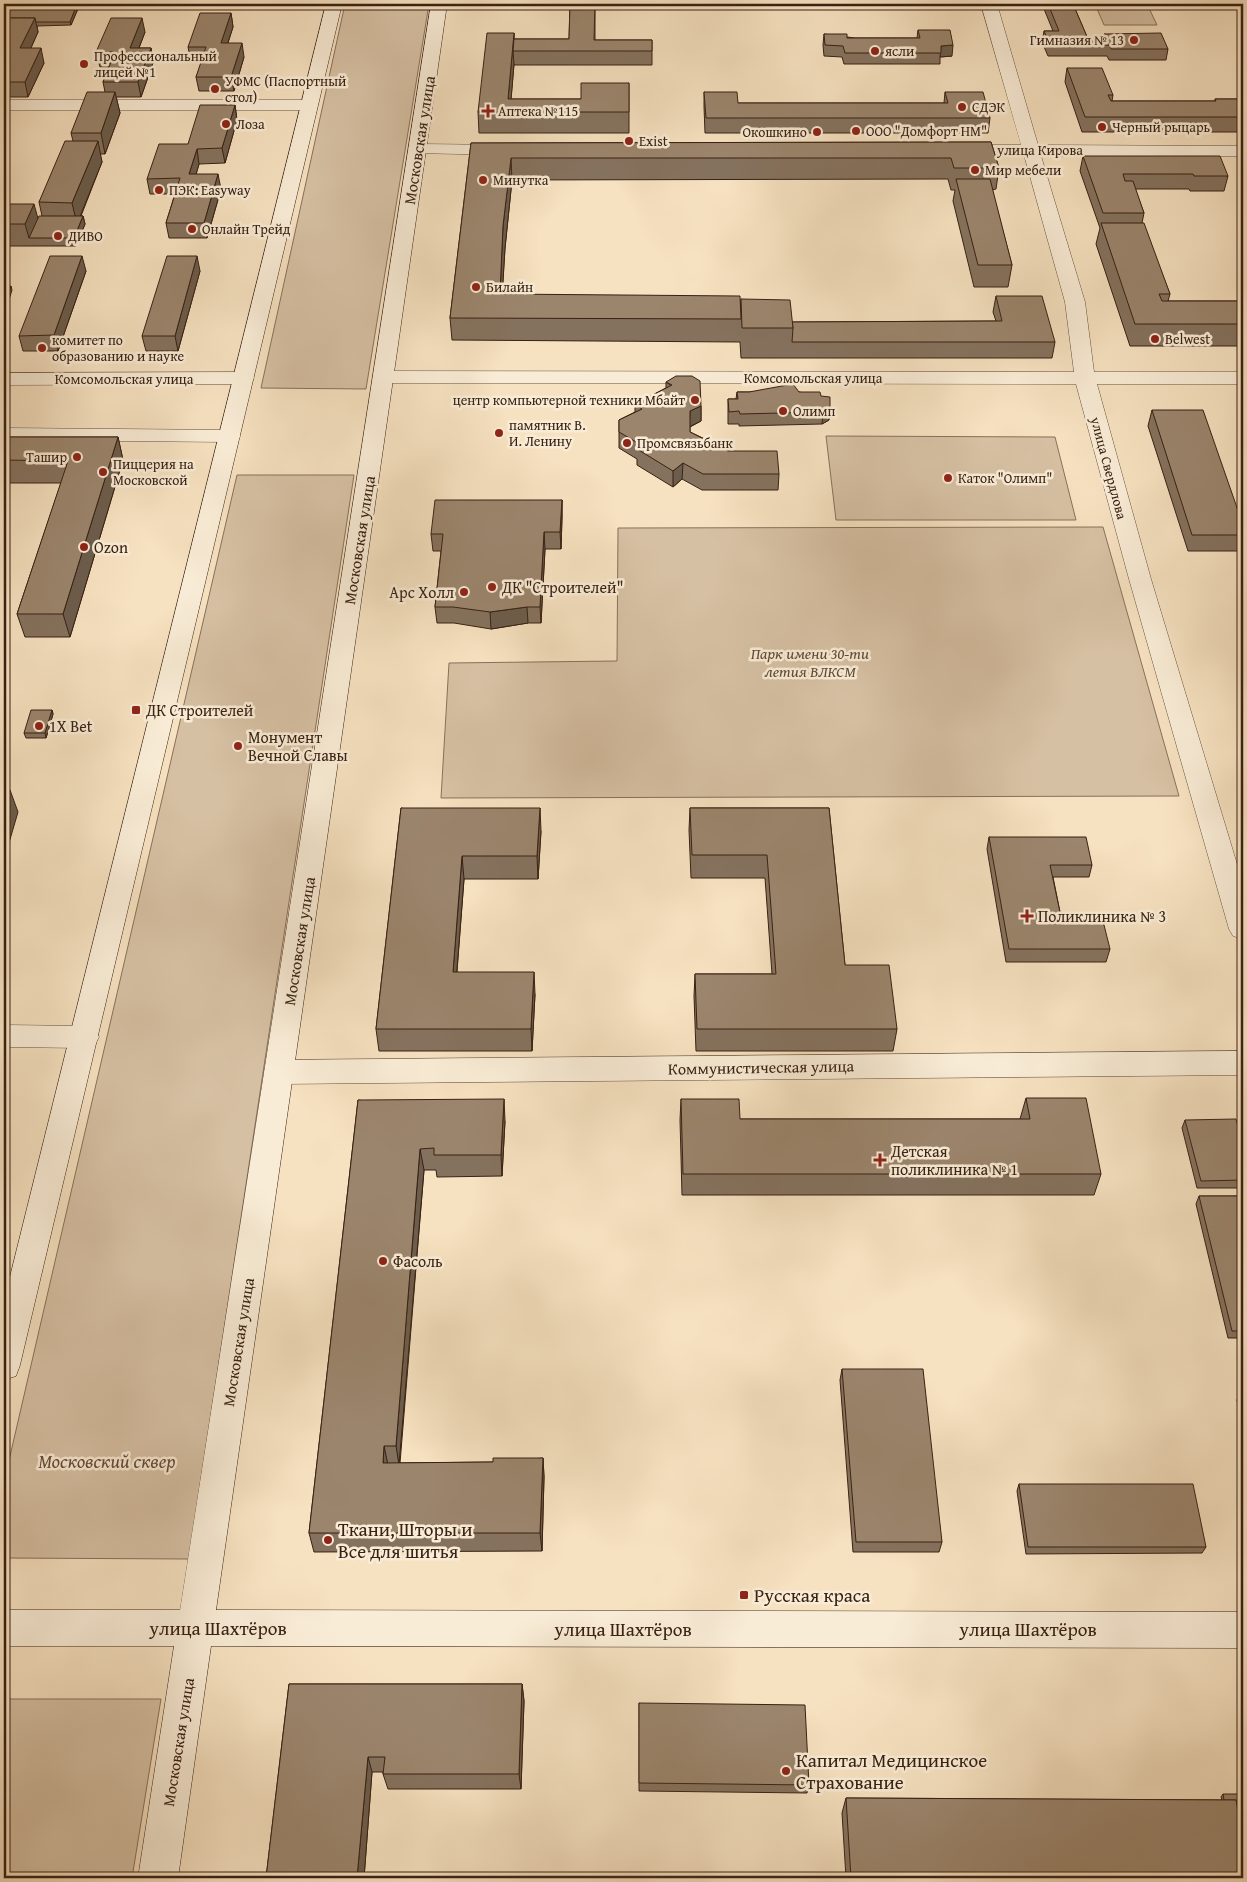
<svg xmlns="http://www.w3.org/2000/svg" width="1247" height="1882" viewBox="0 0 1247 1882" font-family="'Gentium Book Plus',serif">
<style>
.green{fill:#d6c0a3;stroke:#88705b}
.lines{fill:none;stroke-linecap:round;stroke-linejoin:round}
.street-casing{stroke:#68513e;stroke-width:1}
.secondary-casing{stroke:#392113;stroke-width:1}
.street{fill:#f9ecd6;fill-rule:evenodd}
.secondary{fill:#f9ecd6;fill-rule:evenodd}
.wall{fill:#85725e;stroke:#392113}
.shaded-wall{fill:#6c5d4c;stroke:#392113}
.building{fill:#9b856d;stroke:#392113}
.poi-dot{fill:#8f2418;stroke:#f9ecd6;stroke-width:2}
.labels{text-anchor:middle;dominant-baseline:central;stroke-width:5;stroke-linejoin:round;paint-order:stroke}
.far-poi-label{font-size:14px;fill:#392113;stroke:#f9ecd6;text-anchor:start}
.far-street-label{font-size:14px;fill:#392113;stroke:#f9ecd6}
.street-label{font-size:16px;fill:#392113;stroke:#f9ecd6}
.poi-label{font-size:16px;fill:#392113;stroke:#f9ecd6;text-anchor:start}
.park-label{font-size:16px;font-style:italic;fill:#604937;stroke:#f9ecd6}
.near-park-label{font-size:19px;font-style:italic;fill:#604937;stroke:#f9ecd6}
.near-poi-label{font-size:19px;fill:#392113;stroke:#f9ecd6;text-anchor:start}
.near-street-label{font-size:19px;fill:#392113;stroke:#f9ecd6}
</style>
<rect width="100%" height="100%" fill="#f6e1c0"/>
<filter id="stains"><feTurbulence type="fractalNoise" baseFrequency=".004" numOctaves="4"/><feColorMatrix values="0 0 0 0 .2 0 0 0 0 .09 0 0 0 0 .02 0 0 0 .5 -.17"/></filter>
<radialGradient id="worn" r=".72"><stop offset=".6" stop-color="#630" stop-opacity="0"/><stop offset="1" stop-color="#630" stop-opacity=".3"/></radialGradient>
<g class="green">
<path d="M345 4H429L366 389 261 388Z"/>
<path d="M1095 4H1147L1157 25H1104Z"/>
<path d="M826 436 1055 437 1076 520H836Z"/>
<path d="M237 475H354L189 1559 4 1558V1482Z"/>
<path d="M1103 527 1179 796 441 798 449 663 617 661 618 528Z"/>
<path d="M4 1699H161L132 1878H4Z"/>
</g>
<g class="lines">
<g class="street-casing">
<g id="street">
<path d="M981 4H997L1038 145 1243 146V156H1041L1085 302 1094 372H1243V384H1097L1151 579 1243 884V939L1233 936 1229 929 1129 579 1076 384 383 383 376 381 373 377 376 373 383 371 1074 372 1065 302 1024 155H957L951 154 948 150 951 146 957 145H1021Z"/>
<path d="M4 100H309L315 101 317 105 315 109 309 110H4Z"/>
<path d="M418 144 509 145 515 146 518 150 515 154 509 155 412 153 409 149 412 145Z"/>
<path d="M244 372 251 374 254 378 251 382 244 384 4 385V373Z"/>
<path d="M4 428 230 430 237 432 241 436 237 440 230 442 4 440Z"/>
<path d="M4 1025 85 1026 95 1029 99 1037 95 1045 85 1048 4 1047Z"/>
<path d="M1243 1051V1075L279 1084 269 1080 264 1072 269 1064 279 1060Z"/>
</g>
</g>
<g class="secondary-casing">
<g id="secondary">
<path d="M326 4H342L20 1365 16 1376 4 1380V1301Z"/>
<path d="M431 4H447L216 1610 1243 1612V1648L211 1646 178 1878H138L174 1646H4V1610H180Z"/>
</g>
</g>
<use href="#street" class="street"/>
<use href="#secondary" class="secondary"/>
</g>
<g class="wall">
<path d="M80 4 71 25 37 26 38 32 31 48 44 63 28 97H4V8L29 7Z"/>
<path d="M570 4H595V40H652V65H514V64L511 99H581L629 83V133H479L478 112 514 33V39H569Z"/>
<path d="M1042 4H1073L1088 39H1103L1104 34 1168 49 1166 60H1109L1107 56H1048L1042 42 1044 31H1053Z"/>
<path d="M231 13 233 27 228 43 244 57 234 91H199L196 77 202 62H191L188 47Z"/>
<path d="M918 30 952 56 940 57V64H844L842 57 824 56 823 45 824 34 855 38H917Z"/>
<path d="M145 32 139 48H151L153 63 141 97H116L120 113 105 154H100L102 162 81 216H83L85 224 76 246H4V204L38 218 42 216 39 202 73 141 71 133 105 92 103 82 109 67H100L96 52Z"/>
<path d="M1067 68 1113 95 1112 101H1215V99H1243V132H1082L1065 82Z"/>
<path d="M704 92 738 103H944L945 92 990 118 988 133H705L704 107Z"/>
<path d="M235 105 237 120 225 163 199 164 196 174 221 189 207 238H169L166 223 175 194H150L147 179Z"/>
<path d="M991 142 999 168 996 189 992 190 1012 265 1008 287H974L953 201 955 190H951L948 179 512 180 505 248 502 294 740 309 741 299 792 322 996 321 993 312 996 296 1055 342 1052 358H741L740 342 452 340 450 318 471 143Z"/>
<path d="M1083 156 1228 176 1224 191H1190L1189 189H1135L1144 213 1142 223 1170 294 1168 301H1243V346H1130L1096 244 1100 228 1080 171Z"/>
<path d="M86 271 58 351H23L19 336Z"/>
<path d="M200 271 178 351H146L142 336Z"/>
<path d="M666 382 701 406V421L690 427V432L779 474 778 490H702L682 479 673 487 637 465V459L619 448V420L635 412V404L666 388Z"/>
<path d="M737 392H799L821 396 829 420 822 424 739 426V424H728V399H736Z"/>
<path d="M1152 410 1243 525V547L1242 551H1188L1148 426Z"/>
<path d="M4 437H118L123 460 70 637H25L17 614 61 483H4Z"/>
<path d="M562 500V517L561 549H545L541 623H528L491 629 454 623H437L435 607 441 551H433L431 534Z"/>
<path d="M52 710 53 714 46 738H26L24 733Z"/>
<path d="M401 808 541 831 538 879H464L457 972 535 994 532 1051H379L376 1029Z"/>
<path d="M690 808H829L845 965 897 1029 893 1051H696L694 996 695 974H772L765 878H691L689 830Z"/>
<path d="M989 837 1092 865 1089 877H1053L1061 917 1110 949 1106 962H1006L987 849Z"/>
<path d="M1026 1098 1101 1174 1094 1195H682L680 1120 681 1099 740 1119H1020Z"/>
<path d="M358 1100 505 1121 502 1176 437 1177 436 1170H424L400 1463 493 1462 543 1458 544 1477 542 1551 314 1552 309 1533Z"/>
<path d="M1185 1120 1243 1145V1188H1197L1182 1128Z"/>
<path d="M1199 1196H1243V1338H1228L1196 1204Z"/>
<path d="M842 1369 942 1542 939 1552H853L840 1380Z"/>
<path d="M1240 1393H1243V1428L1237 1400Z"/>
<path d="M1019 1484 1206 1547 1202 1553 1026 1554 1017 1491Z"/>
<path d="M289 1684H522L524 1701 521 1789H388L383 1774V1772H372L364 1878H266Z"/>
<path d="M639 1703 809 1785 807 1793 639 1791Z"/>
<path d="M1223 1794 1243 1878H846L842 1813 846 1798 1222 1800 1221 1797Z"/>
</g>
<g class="shaded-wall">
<path d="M77 4H80L71 25 70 22Z"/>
<path d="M231 13 233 27 223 57 221 43Z"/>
<path d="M35 18 38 32 24 63 20 48Z"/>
<path d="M142 18 145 32 133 63 130 48Z"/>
<path d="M514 33V51H513L514 64 510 112 508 99Z"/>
<path d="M242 43 244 57 234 91 231 77Z"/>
<path d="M953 45 952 56 940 57 941 46Z"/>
<path d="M41 48 44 63 28 97 25 82Z"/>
<path d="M151 48 153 63 141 97 138 82Z"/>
<path d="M115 92 120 113 105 154 101 133Z"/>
<path d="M235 105 237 120 225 163 222 148Z"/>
<path d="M98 141 102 162 77 224 72 203Z"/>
<path d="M197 149 199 164 192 189 189 174Z"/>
<path d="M511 158 512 180 505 248 501 316 500 294 503 226Z"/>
<path d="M218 174 221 189 207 238 204 223Z"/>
<path d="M34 204 40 226 29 238 25 224Z"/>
<path d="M83 216 85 224 76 246 74 238Z"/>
<path d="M82 256 86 271 58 351 54 335Z"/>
<path d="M197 256 200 271 178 351 175 336Z"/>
<path d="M11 286 12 290 4 316V308Z"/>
<path d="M701 406V421L689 427 690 411Z"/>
<path d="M830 408 829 420 822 424 823 412Z"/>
<path d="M118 437 123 460 70 637 63 614Z"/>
<path d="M683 463 682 479 673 487V471Z"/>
<path d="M562 500V517L561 549 560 532Z"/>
<path d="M544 532 545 549 541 623 540 607Z"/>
<path d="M527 607 528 623 491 629 490 612Z"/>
<path d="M52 710 53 714 46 738 45 733Z"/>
<path d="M10 790 18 812 4 860V810Z"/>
<path d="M540 808 541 831 538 879 537 856Z"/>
<path d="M462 856 464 879 455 994 453 972Z"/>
<path d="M534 972 535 994 532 1051 531 1029Z"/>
<path d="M504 1099 505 1121 502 1176 501 1155Z"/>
<path d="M420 1149 424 1170 399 1465 396 1446Z"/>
<path d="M384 1446 388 1465 383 1463Z"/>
<path d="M543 1458 544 1477 542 1551 540 1533Z"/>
<path d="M522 1684 524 1701 521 1789 519 1774Z"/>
<path d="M368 1757 372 1772 364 1878H357Z"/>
</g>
<g class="building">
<path d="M31 4H77L70 22H36L35 18H4V8L29 7Z"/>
<path d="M570 4H595L594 40H652V51H513L514 39H569Z"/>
<path d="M1048 4H1073L1088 39H1106L1104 34 1161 33 1168 49H1111L1109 45H1050L1044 31H1059Z"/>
<path d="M200 13H231L221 43H242L231 77H196L206 47H188Z"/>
<path d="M4 18H35L20 48H41L25 82H4Z"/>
<path d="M111 18H142L130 48H151L138 82H103L115 52H96Z"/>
<path d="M918 30H950L953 45 941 46V53H845L843 46 825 45 824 34H847V38H920Z"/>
<path d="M487 33H514L508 99H581V83H629V112H478Z"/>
<path d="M1067 68H1102L1113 95H1108L1111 101H1216L1215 99H1243V117H1085Z"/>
<path d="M87 92H115L101 133H71Z"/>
<path d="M704 92H737L738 103H948L945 92H983L990 118H706Z"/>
<path d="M200 105H235L222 148 197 149 189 174H218L204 223H166L180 178 147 179 159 144H188Z"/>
<path d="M65 141H98L72 203 39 202Z"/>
<path d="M991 142 999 168H954L951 158H511L503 226 500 294 740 296 741 319 450 318 471 143Z"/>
<path d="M1083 156H1220L1228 176H1194L1193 174H1123L1125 181H1133L1144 213H1103Z"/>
<path d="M956 179H990L1012 265H978Z"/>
<path d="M4 204H34L25 224H4Z"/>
<path d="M39 216H83L74 238H29Z"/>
<path d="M1101 223H1144L1170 294H1159L1162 301H1243V324H1135Z"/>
<path d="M50 256H82L54 335 19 336Z"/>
<path d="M167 256H197L175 336H142Z"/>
<path d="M11 286 4 308V287Z"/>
<path d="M996 296H1042L1055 342H792L793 328 792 322 1002 321Z"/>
<path d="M741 299 790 300 793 328H742Z"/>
<path d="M676 376H692L700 381 701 406 690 411V432L728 451H777L779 474H703L683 463 673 471 637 449 643 446 619 432V420L642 409 635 404 672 385 666 382Z"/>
<path d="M793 384 799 392H820L821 396 830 397V408L823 412 740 414 739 411 729 412 728 399H738L737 392H749Z"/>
<path d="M1152 410H1203L1243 525V535H1192Z"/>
<path d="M4 437H118L63 614H17L68 461 4 460Z"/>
<path d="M435 500H562L560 532H544L540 607H527L490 612 453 607H435L443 534H431Z"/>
<path d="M31 710H52L45 733H24Z"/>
<path d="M4 790H10L4 810Z"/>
<path d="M401 808H540L537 856H462L453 972H534L531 1029H376Z"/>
<path d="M690 808H829L845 965H889L897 1029H697L695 974H776L767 855H692Z"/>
<path d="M989 837H1086L1092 865H1050L1061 917H1102L1110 949H1009Z"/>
<path d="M1026 1098H1086L1101 1174H683L681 1099H739L740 1119H1030Z"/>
<path d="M504 1099 501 1155H434V1148L420 1149 396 1446H384L383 1463 493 1462V1458H543L540 1533H309L358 1100Z"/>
<path d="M1236 1119 1243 1145V1180L1201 1181 1185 1120Z"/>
<path d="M1199 1196H1243V1331H1232Z"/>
<path d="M842 1369H923L942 1542H856Z"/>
<path d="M1240 1393H1243V1405Z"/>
<path d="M1019 1484H1193L1206 1547H1028Z"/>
<path d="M289 1684H522L519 1774H383L385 1757H368L357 1878H266Z"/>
<path d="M639 1703 805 1705 809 1785 639 1783Z"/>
<path d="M1223 1794H1243V1837L1236 1800H1224Z"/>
<path d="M846 1798 1236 1800 1243 1837V1878H851Z"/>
</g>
<g class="poi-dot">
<circle cx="1134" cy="40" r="5"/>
<circle cx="875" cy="51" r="5"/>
<circle cx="84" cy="64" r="5"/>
<circle cx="215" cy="89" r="5"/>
<circle cx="962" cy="107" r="5"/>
<path d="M485.5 103.5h5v5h5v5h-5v5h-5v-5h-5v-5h5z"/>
<circle cx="226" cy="124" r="5"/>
<circle cx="1102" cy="127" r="5"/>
<circle cx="856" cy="131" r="5"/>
<circle cx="817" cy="132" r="5"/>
<circle cx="629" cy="141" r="5"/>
<circle cx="975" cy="170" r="5"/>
<circle cx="483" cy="180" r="5"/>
<circle cx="159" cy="190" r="5"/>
<circle cx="192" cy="229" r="5"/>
<circle cx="58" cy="236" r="5"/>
<circle cx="476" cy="287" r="5"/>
<circle cx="1155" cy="339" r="5"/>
<circle cx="42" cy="348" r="5"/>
<circle cx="695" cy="400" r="5"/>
<circle cx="783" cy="411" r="5"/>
<circle cx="499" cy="433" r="5"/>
<circle cx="627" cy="443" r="5"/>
<circle cx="77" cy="457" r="5"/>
<circle cx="103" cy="472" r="5"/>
<circle cx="948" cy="478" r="5"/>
<circle cx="84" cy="547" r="5"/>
<circle cx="492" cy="587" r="5"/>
<circle cx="464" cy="592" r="5"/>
<rect x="131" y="705" width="10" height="10" rx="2.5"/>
<circle cx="39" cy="726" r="5"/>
<circle cx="238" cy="746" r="5"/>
<path d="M1024.5 908.5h5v5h5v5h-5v5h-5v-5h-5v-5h5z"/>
<path d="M877.5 1152.5h5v5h5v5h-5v5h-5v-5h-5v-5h5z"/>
<circle cx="383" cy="1261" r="5"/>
<circle cx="328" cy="1540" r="5"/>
<rect x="739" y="1590" width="10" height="10" rx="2.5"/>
<circle cx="786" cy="1771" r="5"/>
</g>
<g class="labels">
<g class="far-poi-label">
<text x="1124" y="40" text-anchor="end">Гимназия № 13</text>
<text x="885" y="51">ясли</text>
<text x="94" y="56">Профессиональный<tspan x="94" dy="16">лицей №1</tspan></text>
<text x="225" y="81">УФМС (Паспортный<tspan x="225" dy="16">стол)</tspan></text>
<text x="972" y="107">СДЭК</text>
<text x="498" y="111">Аптека №115</text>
<text x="236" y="124">Лоза</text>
<text x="1112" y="127">Черный рыцарь</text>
<text x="866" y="131">ООО "Домфорт НМ"</text>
<text x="807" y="132" text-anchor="end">Окошкино</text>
<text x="639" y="141">Exist</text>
<text x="985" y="170">Мир мебели</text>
<text x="493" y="180">Минутка</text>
<text x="169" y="190">ПЭК: Easyway</text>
<text x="202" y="229">Онлайн Трейд</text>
<text x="68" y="236">ДИВО</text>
<text x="486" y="287">Билайн</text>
<text x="1165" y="339">Belwest</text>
<text x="52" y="340">комитет по<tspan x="52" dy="16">образованию и науке</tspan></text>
<text x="685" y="400" text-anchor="end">центр компьютерной техники Мбайт</text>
<text x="793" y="411">Олимп</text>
<text x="509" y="425">памятник В.<tspan x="509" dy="16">И. Ленину</tspan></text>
<text x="637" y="443">Промсвязьбанк</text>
<text x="67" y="457" text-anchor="end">Ташир</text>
<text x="113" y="464">Пиццерия на<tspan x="113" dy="16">Московской</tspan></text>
<text x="958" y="478">Каток "Олимп"</text>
</g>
<g class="far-street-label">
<text x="1040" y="150">улица Кирова</text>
<text x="813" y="378">Комсомольская улица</text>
<text x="124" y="379">Комсомольская улица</text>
<text transform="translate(1109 468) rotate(75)">улица Свердлова</text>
</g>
<g class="street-label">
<text transform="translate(419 140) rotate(-81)">Московская улица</text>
<text transform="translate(359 540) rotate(-81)">Московская улица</text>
<text transform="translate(299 941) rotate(-81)">Московская улица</text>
<text transform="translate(761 1067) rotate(-1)">Коммунистическая улица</text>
<text transform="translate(238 1342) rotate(-81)">Московская улица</text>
<text transform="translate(178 1742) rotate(-81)">Московская улица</text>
</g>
<g class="poi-label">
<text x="94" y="547">Ozon</text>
<text x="502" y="587">ДК "Строителей"</text>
<text x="454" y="592" text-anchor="end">Арс Холл</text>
<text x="146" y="710">ДК Строителей</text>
<text x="49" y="726">1X Bet</text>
<text x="248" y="737">Монумент<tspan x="248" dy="18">Вечной Славы</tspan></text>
<text x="1038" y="916">Поликлиника № 3</text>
<text x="891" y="1151">Детская<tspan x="891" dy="18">поликлиника № 1</tspan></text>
<text x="393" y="1261">Фасоль</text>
</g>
<g class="park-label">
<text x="810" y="653">Парк имени 30-ти<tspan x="810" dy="18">летия ВЛКСМ</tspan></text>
</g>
<g class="near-park-label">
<text x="107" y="1461">Московский сквер</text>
</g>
<g class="near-poi-label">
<text x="338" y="1529">Ткани, Шторы и<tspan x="338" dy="22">Все для шитья</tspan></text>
<text x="754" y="1595">Русская краса</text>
<text x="796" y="1760">Капитал Медицинское<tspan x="796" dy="22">Страхование</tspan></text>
</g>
<g class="near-street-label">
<text x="218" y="1628">улица Шахтёров</text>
<text x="623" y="1629">улица Шахтёров</text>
<text x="1028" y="1629">улица Шахтёров</text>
</g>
</g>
<rect width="1247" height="1882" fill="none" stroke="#f6e1c0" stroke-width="20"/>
<rect x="5" y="5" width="1237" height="1872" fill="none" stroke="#392113" stroke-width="2.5"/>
<rect x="10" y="10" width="1227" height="1862" fill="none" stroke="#392113"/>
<rect width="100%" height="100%" filter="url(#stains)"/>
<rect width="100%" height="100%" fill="url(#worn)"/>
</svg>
